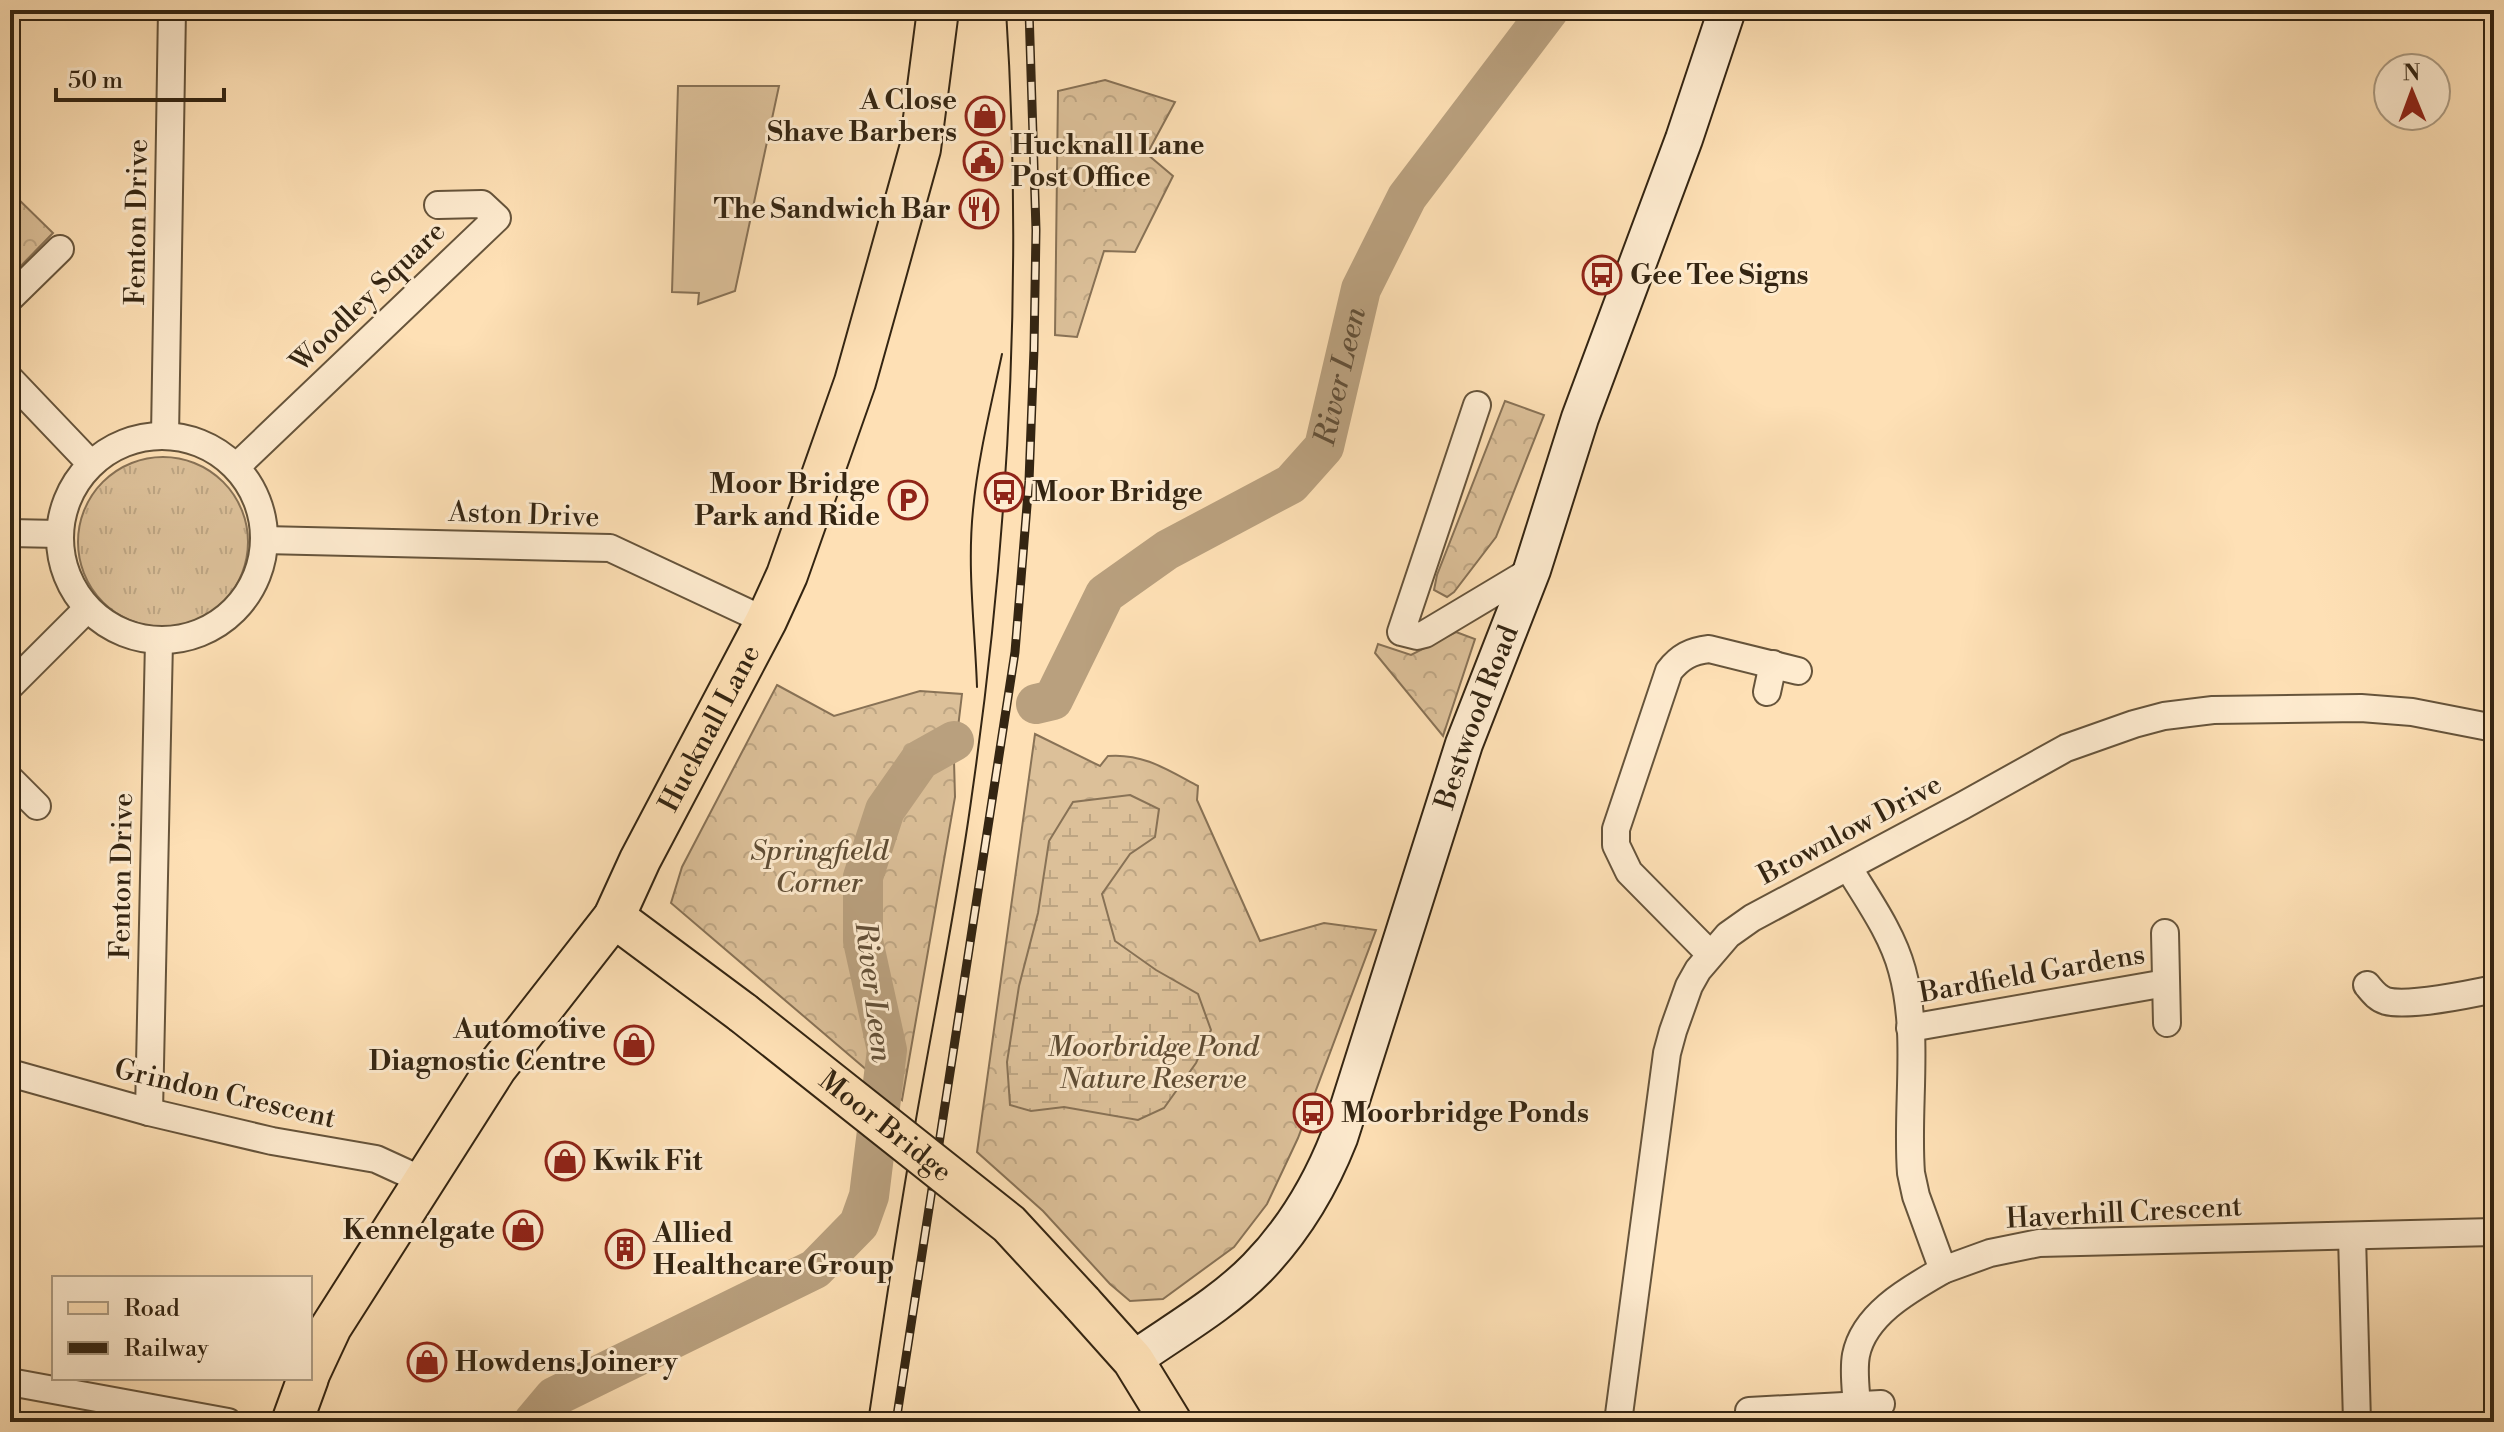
<svg xmlns="http://www.w3.org/2000/svg" width="2504" height="1432" viewBox="0 0 2504 1432" font-family="'Libre Bodoni',serif">
<style>
.grass{fill:url(#grass-tufts);stroke:#887256;stroke-width:2}
.forest{fill:url(#forest-crowns);stroke:#887256;stroke-width:2}
.wetland{fill:url(#wetland-marsh);stroke:#887256;stroke-width:2}
.garden{fill:#dcc099;stroke:#887256;stroke-width:2}
.lines{fill:none;stroke-linecap:round;stroke-linejoin:round}
.river{stroke:#b9a07e;stroke-width:40}
.street-casing{stroke:#66543b;stroke-width:30}
.secondary-casing{stroke:#342512;stroke-width:40}
.primary-casing{stroke:#342512;stroke-width:44}
.street{stroke:#feebcf;stroke-width:26}
.secondary{stroke:#feebcf;stroke-width:36}
.primary{stroke:#fee0b5;stroke-width:40}
.tram{stroke:#342512;stroke-width:2}
.rail-casing{stroke:#342512;stroke-width:9}
.rail{stroke:#feebcf;stroke-width:6;stroke-dasharray:18;stroke-linecap:butt}
.primary-bridge-casing{stroke:#342512;stroke-width:44;stroke-linecap:butt}
.primary-bridge{stroke:#fee0b5;stroke-width:40}
.labels{text-anchor:middle;dominant-baseline:central;stroke-width:6;stroke-linejoin:round;paint-order:stroke}
.poi-label{font-size:28px;font-weight:bold;fill:#342512;stroke:#feebcf;text-anchor:start}
.street-label{font-size:28px;fill:#342512;stroke:#feebcf}
.park-label{font-size:28px;font-style:italic;fill:#5e4c34;stroke:#feebcf}
.water-label{font-size:30px;font-style:italic;fill:#635038;stroke:#feebcf}
</style>
<defs>
<pattern id="grass-tufts" width="24" height="20" patternUnits="userSpaceOnUse" patternTransform="scale(2)"><rect width="24" height="20" fill="#dcc099"/><path d="M3 7l-1-3M5 7V3M7 7l1-3M15 17l-1-3M17 17v-4M19 17l1-3" fill="none" stroke="#bda583"/></pattern>
<pattern id="forest-crowns" width="20" height="18" patternUnits="userSpaceOnUse" patternTransform="scale(2)"><rect width="20" height="18" fill="#dcc099"/><path d="M2 6a3 3 0 1 1 6 0M12 15a3 3 0 1 1 6 0" fill="none" stroke="#bda583"/></pattern>
<pattern id="wetland-marsh" width="20" height="14" patternUnits="userSpaceOnUse" patternTransform="scale(2)"><rect width="20" height="14" fill="#dcc099"/><path d="M1 5h8M5 5V1M11 12h8M15 12V8" fill="none" stroke="#bda583"/></pattern>
</defs>
<rect width="100%" height="100%" fill="#fee0b5"/>
<filter id="stains"><feTurbulence type="fractalNoise" baseFrequency=".0025" numOctaves="4"/><feColorMatrix values="0 0 0 0 .2 0 0 0 0 .09 0 0 0 0 .02 0 0 0 .5 -.17"/></filter>
<radialGradient id="worn" r=".72"><stop offset=".6" stop-color="#630" stop-opacity="0"/><stop offset="1" stop-color="#630" stop-opacity=".3"/></radialGradient>
<circle class="grass" cx="163" cy="542" r="85"/>
<g class="forest">
<path d="M1105 80 1175 102 1147 154 1173 176 1135 252 1104 251 1077 337 1055 335 1058 91Z"/>
<path d="M10 191 53 233 10 277Z"/>
<path d="M1505 401 1544 415 1496 537 1454 592 1447 597 1434 590 1437 575Z"/>
<path d="M1456 632 1475 639 1443 736 1375 653 1378 644 1411 655Z"/>
<path d="M777 685 834 716 920 691 962 694 954 761 955 797 902 1100 671 903 682 867Z"/>
<path d="M1035 734 1100 766 1108 756C1143 753 1168 770 1198 786L1197 800 1260 941 1324 923 1376 930 1298 1138 1267 1204 1234 1247 1163 1299 1130 1301 1110 1284 1043 1211 977 1152Z"/>
</g>
<path class="wetland" d="M1130 795 1159 809 1155 837 1130 854 1102 894 1115 941 1156 970 1198 994 1211 1030 1196 1063 1164 1108 1138 1120 1064 1107 1031 1111 1010 1105 1007 1062 1019 986 1038 913 1049 841 1073 802Z"/>
<path class="garden" d="M678 86H779L735 291 698 304 699 293 672 292Z"/>
<g class="lines">
<g class="river">
<path id="s1" d="M1036 704 1053 700 1105 594 1167 550 1291 484 1324 447 1361 289 1407 197 1549 10"/>
<path d="M533 1422 554 1397 815 1269 859 1224 869 1196 887 1050 863 941V877L885 810 920 760 954 741"/>
</g>
<g class="street-casing">
<g id="street">
<path d="M10 298 60 249"/>
<path d="M10 379 91 464"/>
<path d="M1477 405 1401 632 1417 636 1425 634 1532 570"/>
<path d="M165 436 172 10"/>
<circle cx="162" cy="538" r="102"/>
<path d="M236 467 497 218 482 204 438 205"/>
<path d="M10 533 59 534"/>
<path d="M264 540 610 548 766 621"/>
<path d="M10 686 87 609"/>
<path d="M1767 692 1773 664"/>
<path d="M10 779 37 806"/>
<path d="M1848 867C1868 900 1892 933 1902 970 1920 1035 1906 1107 1911 1173L1916 1196 1943 1270 1990 1253 2039 1243 2494 1232"/>
<path d="M2165 933 2167 1023"/>
<path d="M1710 954 1629 872 1616 845V829L1669 671C1680 657 1691 651 1709 649L1798 671"/>
<path d="M2367 985C2373 992 2377 998 2386 1001 2408 1007 2471 994 2494 989"/>
<path d="M1910 1028 2166 983"/>
<path d="M10 1073 149 1112 272 1141 376 1159 424 1181"/>
<path d="M149 1112 159 641"/>
<path d="M2352 1236 2357 1422"/>
<path d="M10 1382 228 1422"/>
<path d="M1857 1406C1856 1390 1853 1371 1856 1355 1864 1314 1910 1289 1943 1270"/>
<path d="M1749 1411 1881 1404"/>
<path d="M1618 1422 1667 1053 1673 1031 1689 986 1698 970 1728 935 1752 918 1962 806 2066 748 2134 724 2164 716 2213 710 2361 708 2412 712 2494 728"/>
</g>
</g>
<g class="secondary-casing">
<g id="secondary">
<path id="s2" d="M1133 1360C1174 1331 1222 1304 1257 1268 1293 1231 1320 1186 1339 1138L1464 744 1532 570 1580 418 1684 139 1727 10"/>
</g>
</g>
<g class="primary-casing">
<g id="primary">
<path d="M614 917 743 1013"/>
<path d="M1082 1303 1133 1360 1171 1422"/>
<path id="s3" d="M310 1372 331 1327 496 1068 614 917 640 860 766 621 787 575 855 382 885 275 920 149 938 10"/>
<path d="M292 1422 308 1378"/>
</g>
</g>
<use href="#street" class="street"/>
<use href="#secondary" class="secondary"/>
<use href="#primary" class="primary"/>
<g class="tram">
<path d="M977 687C975 628 967 569 973 510 978 457 991 406 1002 354"/>
<path d="M868 1422C883 1323 897 1224 915 1125 934 1015 957 905 972 794 1009 536 1023 271 1006 10"/>
</g>
<g class="rail-casing">
<path id="rail" d="M896 1422 1015 652 1029 481 1034 349 1036 230 1029 10"/>
</g>
<use href="#rail" class="rail"/>
<g class="primary-bridge-casing">
<g id="primary-bridge">
<path id="s4" d="M743 1013 1009 1224 1082 1303"/>
</g>
</g>
<use href="#primary-bridge" class="primary-bridge"/>
</g>
<defs>
<g id="shop-ring" transform="scale(2)"><circle r="9.5" fill="#feebcf" stroke="#8f2418" stroke-width="1.5"/><path d="M-5-2.5h2.3a2.7 3.5 0 0 1 5.4 0H5L5.5 6h-11ZM-1.5-2.5h3a1.5 2.3 0 0 0-3 0Z" fill="#8f2418"/></g>
<g id="civic-ring" transform="scale(2)"><circle r="9.5" fill="#feebcf" stroke="#8f2418" stroke-width="1.5"/><path d="M-.6-6.5H3V-4.5H.6V-3L4-1V1h2V6H-6V1h2V-1L-.6-3ZM-1.2 2.5V6h2.4V2.5Z" fill="#8f2418"/></g>
<g id="restaurant-ring" transform="scale(2)"><circle r="9.5" fill="#feebcf" stroke="#8f2418" stroke-width="1.5"/><path d="M-5-6h1v4h1v-4h1v4h1v-4h1v5L-1.5 .5V6h-2V.5L-5-1ZM5-6V6H3V1.5H1.5Q1.5-4 5-6Z" fill="#8f2418"/></g>
<g id="bus-ring" transform="scale(2)"><circle r="9.5" fill="#feebcf" stroke="#8f2418" stroke-width="1.5"/><path d="M-5-6H5V4H4V6H2V4H-2V6H-4V4H-5ZM-3.5-4V0h7V-4ZM-3.5 1.2v1.5H-2V1.2ZM2 1.2v1.5H3.5V1.2Z" fill="#8f2418"/></g>
<g id="parking-ring" transform="scale(2)"><circle r="9.5" fill="#feebcf" stroke="#8f2418" stroke-width="1.5"/><path d="M-3.5-5.5H1a3.5 3.5 0 0 1 0 7H-1V5.5H-3.5ZM-1-3.4V-.6H.8a1.4 1.4 0 0 0 0-2.8Z" fill="#8f2418"/></g>
<g id="building-ring" transform="scale(2)"><circle r="9.5" fill="#feebcf" stroke="#8f2418" stroke-width="1.5"/><path d="M-4-6H4V6H1V3H-1V6H-4ZM-2.5-4.3h1.7v1.8h-1.7ZM.8-4.3h1.7v1.8H.8ZM-2.5-1h1.7V.8h-1.7ZM.8-1h1.7V.8H.8Z" fill="#8f2418"/></g>
</defs>
<g fill-rule="evenodd">
<use href="#shop-ring" x="985" y="116"/>
<use href="#civic-ring" x="983" y="161"/>
<use href="#restaurant-ring" x="979" y="209"/>
<use href="#bus-ring" x="1602" y="275"/>
<use href="#bus-ring" x="1004" y="492"/>
<use href="#parking-ring" x="908" y="500"/>
<use href="#shop-ring" x="634" y="1045"/>
<use href="#bus-ring" x="1313" y="1113"/>
<use href="#shop-ring" x="565" y="1161"/>
<use href="#shop-ring" x="523" y="1230"/>
<use href="#building-ring" x="625" y="1249"/>
<use href="#shop-ring" x="427" y="1362"/>
</g>
<g class="labels">
<g class="poi-label">
<text x="957" y="100" text-anchor="end">A Close<tspan x="957" dy="32">Shave Barbers</tspan></text>
<text x="1011" y="145">Hucknall Lane<tspan x="1011" dy="32">Post Office</tspan></text>
<text x="951" y="209" text-anchor="end">The Sandwich Bar</text>
<text x="1630" y="275">Gee Tee Signs</text>
<text x="880" y="484" text-anchor="end">Moor Bridge<tspan x="880" dy="32">Park and Ride</tspan></text>
<text x="1032" y="492">Moor Bridge</text>
<text x="606" y="1029" text-anchor="end">Automotive<tspan x="606" dy="32">Diagnostic Centre</tspan></text>
<text x="1341" y="1113">Moorbridge Ponds</text>
<text x="593" y="1161">Kwik Fit</text>
<text x="495" y="1230" text-anchor="end">Kennelgate</text>
<text x="653" y="1233">Allied<tspan x="653" dy="32">Healthcare Group</tspan></text>
<text x="455" y="1362">Howdens Joinery</text>
</g>
<g class="street-label">
<text transform="translate(137 222) rotate(-89)">Fenton Drive</text>
<text transform="translate(368 297) rotate(-44)">Woodley Square</text>
<text transform="translate(524 515) rotate(2)">Aston Drive</text>
<text stroke="none"><textPath href="#s2" startOffset="752">Bestwood Road</textPath></text>
<text stroke="none"><textPath href="#s3" startOffset="760">Hucknall Lane</textPath></text>
<text transform="translate(1850 830) rotate(-28)">Brownlow Drive</text>
<text transform="translate(122 876) rotate(-89)">Fenton Drive</text>
<text transform="translate(2032 974) rotate(-10)">Bardfield Gardens</text>
<text transform="translate(225 1094) rotate(13)">Grindon Crescent</text>
<text stroke="none"><textPath href="#s4" startOffset="182">Moor Bridge</textPath></text>
<text transform="translate(2124 1213) rotate(-3)">Haverhill Crescent</text>
</g>
<g class="park-label">
<text x="819" y="851">Springfield<tspan x="819" dy="32">Corner</tspan></text>
<text x="1153" y="1047">Moorbridge Pond<tspan x="1153" dy="32">Nature Reserve</tspan></text>
</g>
<g class="water-label">
<text stroke="none"><textPath href="#s1" startOffset="474">River Leen</textPath></text>
<text transform="translate(873 992) rotate(83)">River Leen</text>
</g>
</g>
<rect width="2504" height="1432" fill="none" stroke="#fee0b5" stroke-width="40"/>
<rect x="12" y="12" width="2480" height="1408" fill="none" stroke="#342512" stroke-width="4"/>
<rect x="20" y="20" width="2464" height="1392" fill="none" stroke="#342512" stroke-width="2"/>
<rect x="52" y="1276" width="260" height="104" fill="#feebcf" stroke="#ad9c83" stroke-width="2"/>
<rect x="68" y="1302" width="40" height="12" fill="#fee0b5" stroke="#ad9c83" stroke-width="2"/>
<text x="124" y="1316" font-size="24" fill="#342512">Road</text>
<rect x="68" y="1342" width="40" height="12" fill="#342512" stroke="#ad9c83" stroke-width="2"/>
<text x="124" y="1356" font-size="24" fill="#342512">Railway</text>
<g transform="translate(2412 92) rotate(359)"><circle r="38" fill="#feebcf" stroke="#ad9c83" stroke-width="2"/>
<path d="M0-6L14 30L0 20L-14 30Z" fill="#8f2418"/>
<text y="-12" font-size="22" font-weight="bold" text-anchor="middle" fill="#342512">N</text>
</g>
<path d="M56 88v12h168v-12" fill="none" stroke="#342512" stroke-width="4"/>
<text x="68" y="88" font-size="24" fill="#342512" stroke="#feebcf" stroke-width="6" paint-order="stroke">50 m</text>
<rect width="100%" height="100%" filter="url(#stains)"/>
<rect width="100%" height="100%" fill="url(#worn)"/>
</svg>
